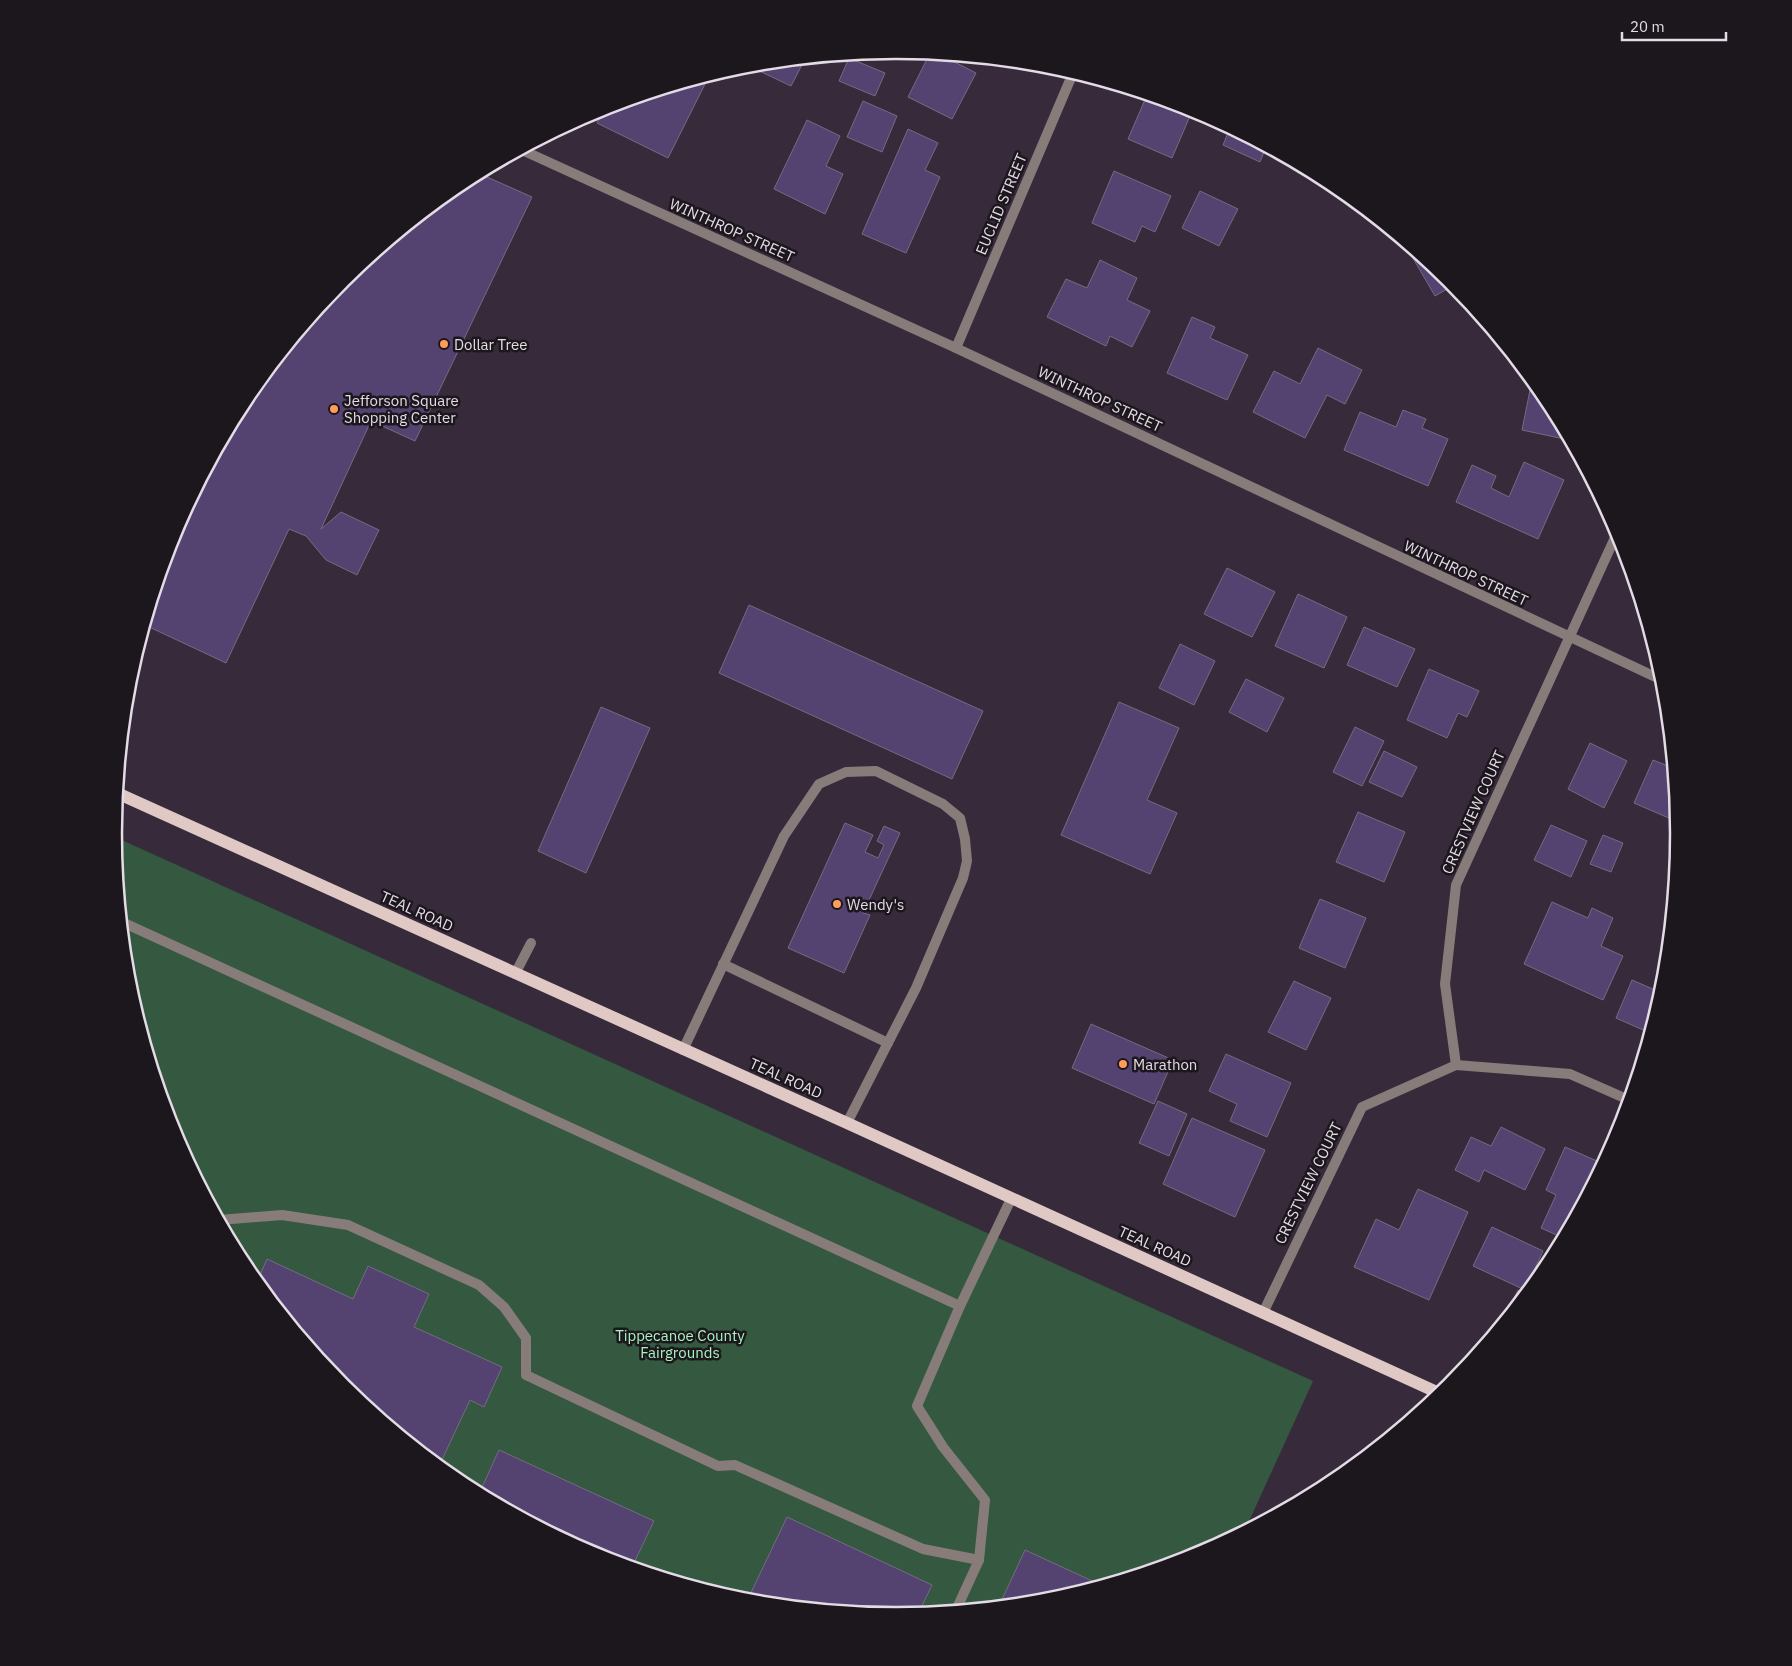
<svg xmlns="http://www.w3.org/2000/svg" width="1792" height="1666" viewBox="0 0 1792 1666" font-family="'IBM Plex Sans',sans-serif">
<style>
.green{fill:#355940}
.building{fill:#544270;stroke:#736c81}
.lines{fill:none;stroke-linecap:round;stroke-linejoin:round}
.lane{stroke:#887c7a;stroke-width:10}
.street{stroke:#887c7a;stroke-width:10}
.primary{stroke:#e0c8c4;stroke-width:12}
.poi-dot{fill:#fe9c58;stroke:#1c161d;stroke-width:2}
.labels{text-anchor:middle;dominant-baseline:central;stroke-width:5;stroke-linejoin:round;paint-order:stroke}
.street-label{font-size:15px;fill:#e3dbe5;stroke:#1c161d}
.poi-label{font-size:15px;fill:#e3dbe5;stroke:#1c161d;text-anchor:start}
.park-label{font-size:15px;fill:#a7f5be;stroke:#1c161d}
.rim{fill:none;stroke:#e3dbe5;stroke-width:2.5}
</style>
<rect width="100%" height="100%" fill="#372b3b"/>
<path class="green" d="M113 836 1313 1381 1245 1530 1195 1557 1048 1601 896 1616 743 1601 596 1556 461 1484 342 1386 245 1268 172 1132 128 985Z"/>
<g class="building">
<path d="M930 53 939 54 976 73 952 119 908 97Z"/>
<path d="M849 58 885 73 875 96 839 81Z"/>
<path d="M805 59 791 86 755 69 758 64Z"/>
<path d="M709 76 668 158 597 123 605 107Z"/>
<path d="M1147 95 1193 109 1172 158 1128 139Z"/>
<path d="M863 101 897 116 882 152 847 137Z"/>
<path d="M807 120 840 136 826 166 843 174 825 214 774 189Z"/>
<path d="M1230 128 1266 147 1260 162 1223 145Z"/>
<path d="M908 129 938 143 925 170 940 177 906 253 862 234Z"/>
<path d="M1114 171 1171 196 1155 232 1142 226 1135 242 1092 223Z"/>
<path d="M478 173 532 197 415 441 371 421 321 529 341 512 379 530 357 575 326 560 306 536 289 529 226 663 145 625 173 533 245 398 343 279 461 182Z"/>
<path d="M1200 191 1238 209 1219 246 1182 228Z"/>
<path d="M1403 241 1450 280 1454 285 1435 296Z"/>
<path d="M1100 260 1137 278 1127 300 1150 311 1132 347 1110 336 1106 346 1047 317 1066 279 1087 288Z"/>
<path d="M1192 317 1215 327 1210 338 1248 355 1227 400 1167 373Z"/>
<path d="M1318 348 1362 370 1345 404 1327 395 1305 438 1253 412 1274 371 1300 384Z"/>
<path d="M1532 380 1547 398 1569 440 1522 430Z"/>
<path d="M1403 410 1426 419 1422 428 1448 439 1428 486 1344 450 1360 412 1396 427Z"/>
<path d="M1524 462 1564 480 1538 539 1456 502 1472 465 1496 476 1491 488 1509 497Z"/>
<path d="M1227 568 1275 592 1252 637 1204 614Z"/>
<path d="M1298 594 1347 617 1324 668 1275 646Z"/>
<path d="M749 605 983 711 952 779 719 673Z"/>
<path d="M1364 627 1415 649 1397 687 1347 665Z"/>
<path d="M1180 644 1215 661 1194 705 1159 688Z"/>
<path d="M1429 669 1479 691 1467 717 1458 713 1447 738 1407 720Z"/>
<path d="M1246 679 1284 698 1267 732 1229 712Z"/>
<path d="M1119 702 1179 728 1147 800 1177 813 1150 874 1061 835Z"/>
<path d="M601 707 650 728 586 873 538 851Z"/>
<path d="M1355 727 1384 741 1362 786 1333 772Z"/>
<path d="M1590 743 1627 761 1604 808 1568 789Z"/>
<path d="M1384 751 1417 767 1402 797 1369 782Z"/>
<path d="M1653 760 1673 768 1678 822 1634 803Z"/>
<path d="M1358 812 1405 832 1384 882 1336 862Z"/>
<path d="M845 823 873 835 865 852 878 858 884 845 877 841 884 826 900 833 863 913 870 915 844 973 788 948Z"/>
<path d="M1551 825 1587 841 1571 877 1534 860Z"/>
<path d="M1603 835 1623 843 1611 872 1590 864Z"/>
<path d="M1320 899 1366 918 1345 968 1299 948Z"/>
<path d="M1552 902 1588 918 1592 908 1613 918 1601 946 1623 956 1603 1000 1524 964Z"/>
<path d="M1632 980 1662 993 1650 1033 1616 1018Z"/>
<path d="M1294 981 1331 998 1306 1050 1268 1032Z"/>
<path d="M1091 1024 1173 1060 1154 1104 1072 1068Z"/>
<path d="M1226 1054 1291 1083 1267 1137 1230 1121 1237 1104 1209 1091Z"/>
<path d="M1158 1101 1187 1114 1169 1156 1139 1143Z"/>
<path d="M1192 1118 1265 1150 1235 1217 1163 1184Z"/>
<path d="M1501 1127 1545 1149 1525 1190 1484 1170 1479 1182 1455 1170 1471 1137 1491 1146Z"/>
<path d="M1565 1147 1597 1161 1601 1152 1608 1155 1563 1238 1541 1228 1556 1195 1546 1190Z"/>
<path d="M1418 1189 1468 1212 1429 1300 1354 1267 1376 1219 1399 1230Z"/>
<path d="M1492 1227 1543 1251 1525 1290 1473 1266Z"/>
<path d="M267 1259 353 1299 368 1266 429 1294 414 1327 502 1367 484 1407 470 1400 439 1466 342 1386 257 1282Z"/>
<path d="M1518 1290 1526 1294 1502 1323Z"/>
<path d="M499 1450 654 1521 632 1567 596 1556 479 1494Z"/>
<path d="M787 1517 932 1585 918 1614 896 1616 747 1601Z"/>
<path d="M1025 1550 1101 1585 1048 1601 999 1606Z"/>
</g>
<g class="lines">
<g class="lane">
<path d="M122 922 960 1306"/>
<path d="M723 964 888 1043"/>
<path d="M515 974 531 943"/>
<path d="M683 1050 784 836 819 784 846 772 876 771 943 804 960 818 965 839 967 861 963 878 916 988 847 1123"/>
<path d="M219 1220 282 1215 348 1225 479 1285 504 1307 526 1338V1375L718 1466 735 1465 923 1549 979 1560"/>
<path d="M956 1610 979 1560 985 1500 943 1447 917 1406 960 1306 1011 1199"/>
</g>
<g class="street">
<path d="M522 150 956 348 1664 681"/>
<path d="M956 348 1073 73"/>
<path d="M1456 1065 1570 1074 1629 1100"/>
<path d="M1263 1313 1362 1107 1456 1065 1445 984 1456 885 1618 531"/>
</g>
<path class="primary" d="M117 793 847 1123 1441 1394"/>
</g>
<g class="poi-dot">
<circle cx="444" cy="344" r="5"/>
<circle cx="334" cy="409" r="5"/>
<circle cx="837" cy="904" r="5"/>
<circle cx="1123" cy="1064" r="5"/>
</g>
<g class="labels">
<g class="street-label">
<text transform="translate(1001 204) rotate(-67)">EUCLID STREET</text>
<text transform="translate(732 230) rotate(24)">WINTHROP STREET</text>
<text transform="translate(1100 399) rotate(25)">WINTHROP STREET</text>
<text transform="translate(1466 573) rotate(25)">WINTHROP STREET</text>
<text transform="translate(1473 812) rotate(-66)">CRESTVIEW COURT</text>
<text transform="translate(417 911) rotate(24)">TEAL ROAD</text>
<text transform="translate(786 1078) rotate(24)">TEAL ROAD</text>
<text transform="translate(1308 1183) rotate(-64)">CRESTVIEW COURT</text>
<text transform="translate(1155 1246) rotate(24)">TEAL ROAD</text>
</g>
<g class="poi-label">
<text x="454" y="344">Dollar Tree</text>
<text x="344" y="400">Jefforson Square<tspan x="344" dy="17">Shopping Center</tspan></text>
<text x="847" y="904">Wendy's</text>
<text x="1133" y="1064">Marathon</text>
</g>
<g class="park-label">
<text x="680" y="1335">Tippecanoe County<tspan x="680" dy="17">Fairgrounds</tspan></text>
</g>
</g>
<path d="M0 0H1792V1666H0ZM122 833a774 774 0 1 1 1548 0a774 774 0 1 1-1548 0Z" fill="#1c161d" fill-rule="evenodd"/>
<path class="rim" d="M122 833a774 774 0 1 1 1548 0a774 774 0 1 1-1548 0Z"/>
<path d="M1622 32v8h104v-8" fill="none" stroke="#e3dbe5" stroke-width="2.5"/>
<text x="1630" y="32" font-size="15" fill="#e3dbe5" stroke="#1c161d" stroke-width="4" paint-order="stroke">20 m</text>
</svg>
